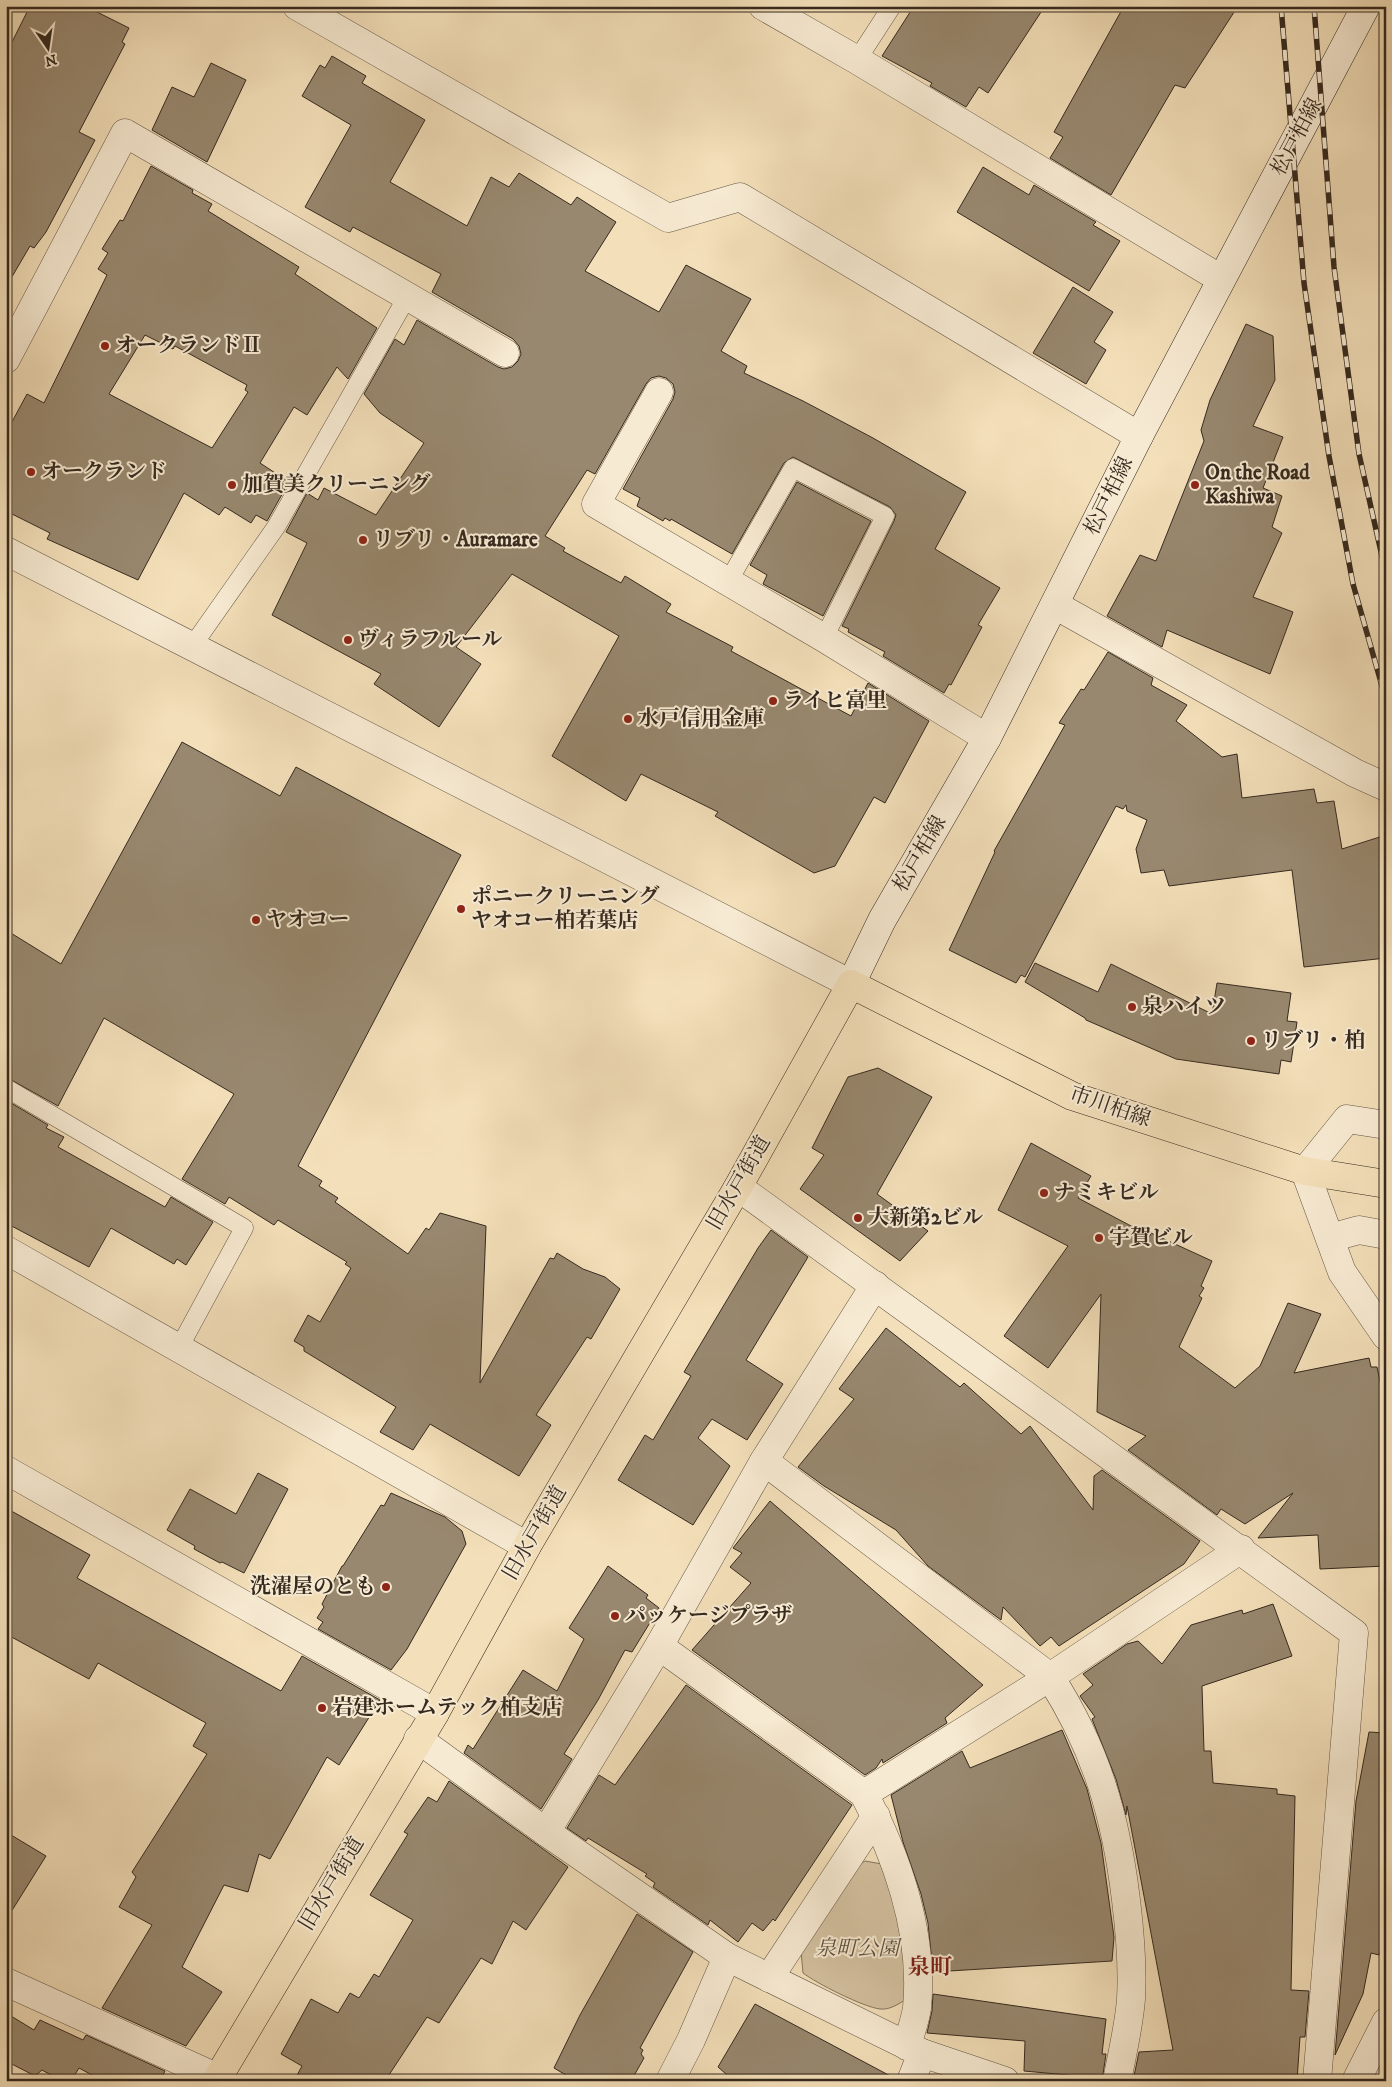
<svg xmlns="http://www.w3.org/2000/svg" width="1392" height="2087" viewBox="0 0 1392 2087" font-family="'IM FELL DW Pica','Noto Serif JP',serif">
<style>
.green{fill:#d3c09f;stroke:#84755f}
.building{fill:#98886f;stroke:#362a1f;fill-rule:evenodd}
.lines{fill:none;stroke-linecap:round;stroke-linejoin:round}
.service-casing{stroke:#655746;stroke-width:19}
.minor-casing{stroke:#655746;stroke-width:29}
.tertiary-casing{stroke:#655746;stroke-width:29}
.secondary-casing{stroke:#362a1f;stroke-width:29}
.primary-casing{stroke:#362a1f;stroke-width:29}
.service{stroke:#f7ead2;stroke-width:18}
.minor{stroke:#f7ead2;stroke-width:28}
.tertiary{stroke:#f7ead2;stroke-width:28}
.secondary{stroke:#f7ead2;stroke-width:28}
.primary{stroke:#f3dfb9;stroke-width:28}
.rail-casing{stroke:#362a1f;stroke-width:5.5}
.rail{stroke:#f7ead2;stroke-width:4;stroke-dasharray:11;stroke-linecap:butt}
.poi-dot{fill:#8f2418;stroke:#f7ead2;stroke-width:2}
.labels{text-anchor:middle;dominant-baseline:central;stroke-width:4;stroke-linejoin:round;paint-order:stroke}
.street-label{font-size:21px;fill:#362a1f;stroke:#f7ead2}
.poi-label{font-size:21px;font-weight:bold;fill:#362a1f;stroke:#f7ead2;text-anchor:start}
.park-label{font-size:21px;font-style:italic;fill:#5d503f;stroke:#f7ead2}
.neighbourhood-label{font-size:22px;font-weight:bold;fill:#7a1f14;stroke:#f7ead2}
</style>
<rect width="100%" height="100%" fill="#f3dfb9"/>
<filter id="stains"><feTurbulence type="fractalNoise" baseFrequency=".004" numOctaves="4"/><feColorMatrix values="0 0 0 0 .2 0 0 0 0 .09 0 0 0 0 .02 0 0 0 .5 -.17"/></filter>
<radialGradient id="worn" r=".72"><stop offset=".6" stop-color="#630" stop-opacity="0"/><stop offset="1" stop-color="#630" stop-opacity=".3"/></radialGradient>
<path class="green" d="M865 1861 882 1864C902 1904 905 1956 905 2000 897 2005 889 2010 880 2009 863 2007 816 1983 803 1973L801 1951 850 1871Z"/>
<g class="building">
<path d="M30 6H85L129 28 122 42 125 44 79 132 95 140 46 232 34 248 30 246 6 287V54Z"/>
<path d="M914 6H1045L988 93 979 87 966 107 930 86 932 83 882 56Z"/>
<path d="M1124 6H1238L1185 88 1175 85 1111 195 1050 158 1063 137 1054 132Z"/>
<path d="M332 56 366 76 362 83 425 120 390 182 467 226 491 177 509 187 519 173 571 205 577 197 616 222 585 271 659 312 686 265 751 299 721 351 747 366 744 373 803 401 873 438 966 492 935 549 1000 588 978 625 982 627 951 685 949 684 944 693 883 656 885 652 848 632 849 629 842 626 894 521 896 515 890 507 793 457 784 463 732 554 671 519 670 521 665 518 663 521 637 506 640 498 623 489 673 399 675 392 673 384 666 378 659 376 651 378 646 384 595 474 587 470 545 536 565 548 563 551 621 583 625 576 671 604 666 612 733 647 731 651 851 716 868 683 929 721 885 803 874 797 835 866 814 873 715 816 718 812 641 774 626 801 552 756 619 636 512 574 456 647 481 664 439 727 374 684 381 674 272 615 307 543 286 532 307 493 318 500 324 488 376 515 424 443 380 413 364 394 395 339 404 345 417 320 498 367 504 369 512 367 518 361 521 354 519 346 513 339 432 292 441 274 353 227 350 232 305 207 351 125 302 96 320 65 325 68Z"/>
<path d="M211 63 246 80 207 162 152 130 172 87 194 97Z"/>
<path d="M151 166 193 190 192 193 212 204 208 211 299 267 295 274 377 328 348 379 337 367 307 415 294 407 260 463 289 482 267 521 256 515 251 523 225 507 219 515 184 493 138 580 47 539 50 533 6 511V433L27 394 44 403 107 275 98 269 108 253 102 249 120 220 123 221ZM145 335 173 349 175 346 247 385 245 390 248 392 212 448 109 394Z"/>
<path d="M983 167 1029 195 1034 185 1096 222 1093 225 1120 241 1089 291 957 212Z"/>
<path d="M1073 287 1113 312 1094 342 1106 350 1086 384 1033 353Z"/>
<path d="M1246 324 1273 336 1275 380 1253 426 1283 437 1263 488 1282 496 1272 527 1282 533 1253 597 1293 612 1270 674 1167 630 1162 647 1107 616 1140 555 1156 561 1204 441 1201 430 1210 400Z"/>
<path d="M797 482 871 521 823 616 763 584 767 575 750 565Z"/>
<path d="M1108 652 1153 678 1151 685 1187 705 1176 721 1222 757 1237 754 1242 798 1314 789 1317 803 1334 801 1342 849 1386 835V958L1304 967 1292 870 1169 886 1164 870 1141 873 1136 849 1147 820 1127 811 1126 805 1123 809 1116 806 1025 977 1021 975 1016 983 949 950 995 852 994 851 1065 725 1059 723 1081 689 1084 690Z"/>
<path d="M182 742 280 796 296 767 461 855 298 1166 322 1181 319 1186 338 1198 335 1202 408 1254 426 1228 429 1230 440 1213 486 1226 480 1383 550 1258 554 1259 557 1253 583 1269 605 1277 620 1289 591 1339 587 1337 536 1415 551 1425 519 1476 430 1424 413 1450 380 1432 396 1407 304 1351V1347L294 1341 308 1315 320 1322 351 1268 345 1264 347 1262 278 1220 274 1225 229 1197 225 1204 182 1179 234 1094 104 1018 58 1106 6 1077V930L61 964Z"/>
<path d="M1035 963 1098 992 1111 964 1212 1014 1217 983 1291 993 1287 1021 1297 1022 1291 1062 1281 1060 1279 1074 1176 1059 1086 1020 1085 1018 1025 982Z"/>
<path d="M878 1068 932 1097 877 1194 928 1231 900 1261 800 1189 824 1155 812 1148 848 1077Z"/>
<path d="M6 1100 48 1125 46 1128 64 1137 58 1147 165 1207 171 1197 213 1222 186 1265 177 1259 174 1264 111 1228 89 1267 6 1223Z"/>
<path d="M1031 1143 1091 1176 1078 1198 1150 1236 1151 1233 1212 1261 1201 1286 1204 1288 1199 1296 1202 1298 1179 1347 1235 1388 1260 1366 1288 1303 1321 1314 1294 1373 1369 1358 1371 1367H1377L1386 1409V1566L1320 1569 1318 1535 1258 1538 1293 1493 1245 1524 1221 1509 1217 1515 1128 1450 1146 1436 1097 1412 1101 1294 1048 1368 1004 1336 1068 1246 998 1210Z"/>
<path d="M771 1230 808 1257 746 1360 783 1384 747 1440 712 1419 698 1438 730 1466 693 1525 618 1480 645 1435 653 1440 691 1376 684 1372 758 1248Z"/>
<path d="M886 1328 960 1387 964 1383 1021 1434 1030 1426 1093 1510 1094 1476 1102 1470 1200 1541 1184 1564 1059 1646 1051 1637 1040 1646 1003 1607 1001 1620 928 1566 896 1530 824 1486 798 1467 854 1399 839 1389Z"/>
<path d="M258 1473 288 1489 244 1573 222 1562 220 1563 194 1549 195 1546 167 1530 190 1489 236 1514Z"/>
<path d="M391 1493 445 1517 462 1531 466 1544 407 1649 391 1670 318 1629 323 1622 317 1618 324 1607 322 1604 342 1566H343L381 1505 384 1506Z"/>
<path d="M770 1501 983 1685 945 1718 947 1723 883 1763 882 1759 876 1768 865 1775 692 1650 751 1583 730 1567 742 1553 733 1548Z"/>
<path d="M6 1508 90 1555 77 1578 281 1691 302 1656 380 1700 339 1765 327 1757 270 1859 259 1854 248 1892 224 1885 182 1967 222 1992 186 2046 102 2008 152 1925 119 1907 136 1877 132 1872 207 1754 193 1746 206 1723 98 1663 89 1679 6 1634Z"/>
<path d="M608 1566 648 1595 646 1598 659 1608 632 1652 625 1650 598 1700 564 1754 572 1759 541 1809 464 1753 468 1745 473 1749 523 1670 557 1691 584 1639 569 1628Z"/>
<path d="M1273 1604 1292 1656 1202 1686 1204 1751H1211L1213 1783 1277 1789V1794L1295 1796 1291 1990 1309 1991 1305 2037H1300L1297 2081H1133L1139 2052 1173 2050 1127 1806 1126 1815 1116 1779 1092 1719 1095 1717 1080 1696 1093 1685 1083 1674 1127 1644 1138 1641 1162 1664 1191 1625 1242 1610 1243 1614Z"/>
<path d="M686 1685 852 1805 775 1921 773 1919 763 1931 752 1923 738 1942 710 1920 708 1925 653 1887 655 1883 645 1876 647 1874 588 1838 586 1841 567 1828 599 1775 615 1785Z"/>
<path d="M1062 1730 1087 1789 1101 1843 1114 1937 1112 1961 933 1972 928 1923 921 1894 903 1842 891 1795 962 1751 970 1768Z"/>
<path d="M1369 1732 1386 1733V1938L1379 1955 1371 1953 1363 1994 1335 2055 1356 1801Z"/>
<path d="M449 1781 568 1867 526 1930 513 1921 492 1964 481 1958 439 2023 427 2017 385 2081H294L302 2066 281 2054 311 1999 338 2013 350 1993 359 1998 374 1974 379 1977 413 1920 370 1895 408 1834 404 1832 428 1797 437 1802Z"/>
<path d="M6 1832 46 1856 6 1920Z"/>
<path d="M637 1914 693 1952 640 2048 643 2050 641 2054 644 2058 631 2081H576L554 2068 580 2015Z"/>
<path d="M933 1994 1106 2019 1102 2054H1106L1102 2081H1079V2076L1024 2071 1025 2041 927 2033 932 2011Z"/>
<path d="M755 2004 896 2079V2081H734L718 2067Z"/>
<path d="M6 2013 34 2030 40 2020 83 2040 86 2035 165 2071 160 2081H103L79 2068 71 2081H62L42 2070 35 2076 6 2061Z"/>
</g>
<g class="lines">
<g class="service-casing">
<g id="service">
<path d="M857 60 892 6"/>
<path d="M728 582 793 468 885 516 824 638"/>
<path d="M193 645 276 527 407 297"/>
<path d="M6 1088 244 1228 179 1348"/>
</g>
</g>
<g class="minor-casing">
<g id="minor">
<path d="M297 6 668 218 740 197 1139 436"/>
<path d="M763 6 857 60 1221 279"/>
<path d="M6 359 125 133 505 353"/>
<path d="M659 392 596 504 824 638 987 738"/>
<path d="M1055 605 1355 773 1386 787"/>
<path d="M1386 1125 1347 1119 1305 1171 1342 1272 1386 1336"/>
<path d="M738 1187 1354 1633 1317 2081"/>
<path d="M1330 1238 1359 1230 1386 1235"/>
<path d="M6 1250 527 1546"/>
<path d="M764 1461 1050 1677C1096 1748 1116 1817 1126 1900 1130 1933 1133 1965 1131 1999 1129 2026 1122 2054 1117 2081"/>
<path d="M6 1470 435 1713"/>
<path d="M659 1646 864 1794C898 1859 924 1934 917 2008 915 2021 910 2034 907 2046"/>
<path d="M418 1739 546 1832 727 1957 922 2053 1005 2081"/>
<path d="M864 1794 1050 1677 1241 1549"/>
<path d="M546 1832 659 1646 764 1461 875 1285"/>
<path d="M769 1978 876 1816"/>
<path d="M6 1982 218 2078"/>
<path d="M670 2081 691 2040 727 1957"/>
<path d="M911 2081 922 2053"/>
<path d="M1356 2081 1386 2022"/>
</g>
</g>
<g class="tertiary-casing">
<path id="tertiary" d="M6 551 851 984"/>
</g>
<g class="secondary-casing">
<path id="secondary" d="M851 984 882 920 987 738 1139 436 1366 6"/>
</g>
<g class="primary-casing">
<path id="primary" d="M216 2081 435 1713 527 1546 738 1187 851 984 1072 1096 1305 1171 1386 1184"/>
</g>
<use href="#service" class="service"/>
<use href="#minor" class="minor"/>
<use href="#tertiary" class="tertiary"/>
<use href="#secondary" class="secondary"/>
<use href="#primary" class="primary"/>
<g class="rail-casing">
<g id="rail">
<path d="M1281 6 1304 283 1329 456 1353 584 1386 700"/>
<path d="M1314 6 1334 267 1359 454 1386 574"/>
</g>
</g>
<use href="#rail" class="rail"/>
</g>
<g class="poi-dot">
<circle cx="105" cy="346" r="5"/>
<circle cx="31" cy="472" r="5"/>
<circle cx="232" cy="485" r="5"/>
<circle cx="1195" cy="485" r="5"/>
<circle cx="363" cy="540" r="5"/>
<circle cx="348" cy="640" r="5"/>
<circle cx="773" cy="701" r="5"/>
<circle cx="628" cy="719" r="5"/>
<circle cx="461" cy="909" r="5"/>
<circle cx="256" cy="920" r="5"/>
<circle cx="1132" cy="1007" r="5"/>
<circle cx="1251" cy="1041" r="5"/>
<circle cx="1044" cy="1193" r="5"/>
<circle cx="858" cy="1218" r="5"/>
<circle cx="1099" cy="1238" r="5"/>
<circle cx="386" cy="1587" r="5"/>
<circle cx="615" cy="1616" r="5"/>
<circle cx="322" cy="1708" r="5"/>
</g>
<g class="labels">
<g class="street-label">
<text transform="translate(1297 137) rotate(-62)">松戸柏線</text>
<text transform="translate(1109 496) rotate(-64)">松戸柏線</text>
<text transform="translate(920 854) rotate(-60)">松戸柏線</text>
<text transform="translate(1110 1107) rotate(19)">市川柏線</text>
<text transform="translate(739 1183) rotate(-60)">旧水戸街道</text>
<text transform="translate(535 1533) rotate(-60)">旧水戸街道</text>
<text transform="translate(332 1884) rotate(-59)">旧水戸街道</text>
</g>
<g class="poi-label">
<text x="115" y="346">オークランドⅡ</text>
<text x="41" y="472">オークランド</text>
<text x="1205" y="473">On the Road<tspan x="1205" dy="24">Kashiwa</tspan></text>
<text x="242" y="485">加賀美クリーニング</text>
<text x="373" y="540">リブリ・Auramare</text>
<text x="358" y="640">ヴィラフルール</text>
<text x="783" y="701">ライヒ富里</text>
<text x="638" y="719">水戸信用金庫</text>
<text x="471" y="897">ポニークリーニング<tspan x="471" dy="24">ヤオコー柏若葉店</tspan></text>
<text x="266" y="920">ヤオコー</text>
<text x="1142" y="1007">泉ハイツ</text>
<text x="1261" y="1041">リブリ・柏</text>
<text x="1054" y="1193">ナミキビル</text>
<text x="868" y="1218">大新第2ビル</text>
<text x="1109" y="1238">宇賀ビル</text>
<text x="376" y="1587" text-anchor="end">洗濯屋のとも</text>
<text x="625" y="1616">パッケージプラザ</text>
<text x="332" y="1708">岩建ホームテック柏支店</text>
</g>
<g class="park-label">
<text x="857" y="1949">泉町公園</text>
</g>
<g class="neighbourhood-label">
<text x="930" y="1967">泉町</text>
</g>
</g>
<rect width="1392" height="2087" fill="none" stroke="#f3dfb9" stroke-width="25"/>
<rect x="8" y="8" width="1377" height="2072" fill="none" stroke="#362a1f" stroke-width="2.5"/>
<rect x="12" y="12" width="1367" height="2062" fill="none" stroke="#362a1f"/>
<g transform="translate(48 48) rotate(167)" stroke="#f7ead2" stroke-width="4" paint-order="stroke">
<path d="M0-4L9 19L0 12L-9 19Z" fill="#362a1f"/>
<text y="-8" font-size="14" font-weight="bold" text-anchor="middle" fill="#362a1f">N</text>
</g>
<rect width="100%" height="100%" filter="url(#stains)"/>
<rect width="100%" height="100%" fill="url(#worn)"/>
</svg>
